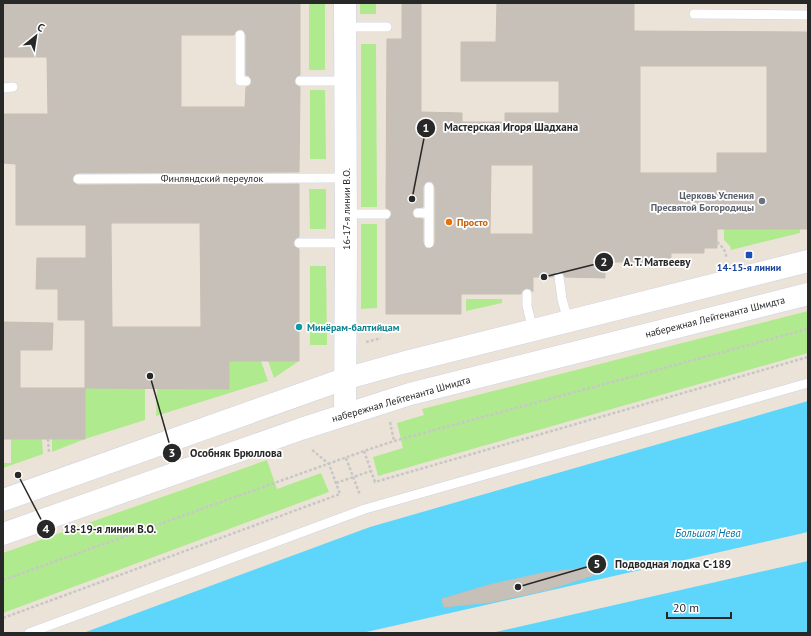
<svg xmlns="http://www.w3.org/2000/svg" width="811" height="636" viewBox="0 0 811 636" font-family="'PT Sans',sans-serif">
<style>
.green{fill:#b0ea8e}
.water{fill:#5ed6fb}
.pier{fill:#ece3d8}
.building{fill:#c7c0b8;stroke:#c8bfb2;fill-rule:evenodd}
.lines{fill:none;stroke-linecap:round;stroke-linejoin:round}
.lane-casing{stroke:#cdd2e3;stroke-width:10}
.secondary-casing{stroke:#cdd2e3;stroke-width:23}
.path{stroke:#c7c7c7;stroke-width:2.5;stroke-dasharray:3 2;stroke-linecap:butt}
.lane{stroke:#fff;stroke-width:9}
.secondary{stroke:#fff;stroke-width:22}
.worship-dot{fill:#6b7280;stroke:#fff;stroke-width:1.5}
.food-dot{fill:#e8710a;stroke:#fff;stroke-width:1.5}
.transit-dot{fill:#1a4fb4;stroke:#fff;stroke-width:1.5}
.culture-dot{fill:#0f9aa8;stroke:#fff;stroke-width:1.5}
.labels{text-anchor:middle;dominant-baseline:central;stroke-width:3.5;stroke-linejoin:round;paint-order:stroke}
.street-label{font-size:10px;fill:#282828;stroke:#fff}
.worship-label{font-size:10px;font-weight:bold;fill:#5b616d;stroke:#fff;text-anchor:end}
.food-label{font-size:10px;font-weight:bold;fill:#c56008;stroke:#fff;text-anchor:start}
.transit-label{font-size:10px;font-weight:bold;fill:#164399;stroke:#fff}
.culture-label{font-size:10px;font-weight:bold;fill:#0d838f;stroke:#fff;text-anchor:start}
.water-label{font-size:11px;font-style:italic;fill:#0071a4;stroke:#fff}
.leader{fill:none;stroke:#282828;stroke-width:1.5}
.callout-dot{fill:#282828;stroke:#fff;stroke-width:1.5}
.mark-label{font-size:12px;text-anchor:middle;font-weight:bold;fill:#fff}
.callout-label{font-size:11px;text-anchor:middle;font-weight:bold;fill:#282828;stroke:#fff;stroke-width:3.5;stroke-linejoin:round;paint-order:stroke}
</style>
<rect width="100%" height="100%" fill="#ece3d8"/>
<g class="green">
<rect x="309" y="3" width="16" height="67"/>
<rect x="360" y="3" width="16" height="11"/>
<path d="M361 44H376L377 207H361Z"/>
<path d="M310 90H325L326 159H310Z"/>
<path d="M309 189H326V229H310Z"/>
<path d="M361 224H377V308L361 309Z"/>
<path d="M724 229H800V233L731 250 730 246 724 240Z"/>
<path d="M310 266H326L327 345H310Z"/>
<path d="M466 299H502V303L466 311Z"/>
<path d="M808 311V353L378 476 373 457 403 448 397 423 424 415 422 409Z"/>
<path d="M229 361H261L268 381 156 416 157 388 229 389Z"/>
<path d="M268 361H299L274 378Z"/>
<path d="M85 388H145V420L85 439 52 452V439H85Z"/>
<path d="M11 439H42L43 454 3 468V463H11Z"/>
<path d="M267 460 277 489 321 473 329 492 3 613V553Z"/>
</g>
<path class="water" d="M808 401V633H83L370 527Z"/>
<path class="pier" d="M808 532V561L491 633H362Z"/>
<g class="building">
<path d="M3 3H300V75L297 76 294 81 295 84 300 87 299 172 78 173 75 174 72 179 73 182 78 185 299 184V237L296 238 293 243 294 246 299 249V361H229V389L85 388V320H58V289H36L37 258H86V225H16V164L3 163V114H48L47 57H3ZM240 29 243 30 246 35V75L249 76 252 81 251 84 249 86 246 87 245 107H181V35H234L235 32ZM111 223H200L201 327H112Z"/>
<path d="M402 3H421V112L462 113V122H505V113H559V81H461V42H496L497 3H634V31L808 32V229H717V248H704V253H671V262H605V278L565 277 563 273 559 271 555 273 553 277H533V292L530 289 527 288 522 291 521 294H461V314H386V220L389 219 392 214 391 211 386 208 387 39H402ZM640 66H767V153H717V173H640ZM491 165H533V234H490ZM429 181 432 182 435 187V243L434 246 429 249 426 248 423 243V219L415 218 413 216 412 213 413 210 415 208 423 207V187L426 182Z"/>
<path d="M3 322 53 323 52 350H20V388H85V439H3Z"/>
<path d="M592 567 594 575 547 590 492 602 444 607 442 599 489 585 543 573Z"/>
</g>
<g class="lines">
<g class="lane-casing">
<g id="lane">
<path d="M694 14 808 15"/>
<path d="M345 27H387"/>
<path d="M240 35V81H246"/>
<path d="M300 81H346"/>
<path d="M3 88 13 87"/>
<path d="M78 179 346 178"/>
<path d="M429 187V243"/>
<path d="M418 213H428"/>
<path d="M346 214H386"/>
<path d="M299 243H346"/>
<path d="M559 277 562 299 568 321"/>
<path d="M527 294V306L533 330"/>
<path d="M29 633 365 509 808 383"/>
</g>
</g>
<g class="secondary-casing">
<g id="secondary">
<path d="M345 414 346 243 345 3"/>
<path d="M3 500 344 379 402 363 808 261"/>
<path d="M3 534 301 429 410 394 808 294"/>
</g>
</g>
<g class="path">
<path d="M717 242 724 249 727 258"/>
<path d="M366 342 381 338"/>
<path d="M390 422 394 441"/>
<path d="M48 439 49 452"/>
<path d="M364 451 375 482 808 357"/>
<path d="M346 458 360 495"/>
<path d="M336 483 371 471"/>
<path d="M3 580 364 451 394 441 808 329"/>
<path d="M3 618 340 494 329 464 311 449"/>
</g>
<use href="#lane" class="lane"/>
<use href="#secondary" class="secondary"/>
</g>
<circle class="worship-dot" cx="762" cy="201" r="4"/>
<circle class="food-dot" cx="449" cy="222" r="4"/>
<rect class="transit-dot" x="745" y="251" width="8" height="8" rx="2"/>
<circle class="culture-dot" cx="299" cy="327" r="4"/>
<g class="labels">
<g class="street-label">
<text x="212" y="178">Финляндский переулок</text>
<text transform="translate(346 209) rotate(-90)">16-17-я линии В.О.</text>
<text transform="translate(715 317) rotate(-14)">набережная Лейтенанта Шмидта</text>
<text transform="translate(401 399) rotate(-16)">набережная Лейтенанта Шмидта</text>
</g>
<g class="worship-label">
<text x="754" y="195">Церковь Успения<tspan x="754" dy="12">Пресвятой Богородицы</tspan></text>
</g>
<g class="food-label">
<text x="457" y="222">Просто</text>
</g>
<g class="transit-label">
<text x="749" y="267">14-15-я линии</text>
</g>
<g class="culture-label">
<text x="307" y="327">Минёрам-балтийцам</text>
</g>
<g class="water-label">
<text x="708" y="533">Большая Нева</text>
</g>
</g>
<path class="leader" d="M412 199L426 128M544 277L604 262M150 376L172 453M18 475L46 529M518 587L597 564"/>
<g class="callout-dot">
<circle cx="412" cy="199" r="4"/>
<circle cx="544" cy="277" r="4"/>
<circle cx="150" cy="376" r="4"/>
<circle cx="18" cy="475" r="4"/>
<circle cx="518" cy="587" r="4"/>
<circle cx="426" cy="128" r="10"/>
<circle cx="604" cy="262" r="10"/>
<circle cx="172" cy="453" r="10"/>
<circle cx="46" cy="529" r="10"/>
<circle cx="597" cy="564" r="10"/>
</g>
<g class="mark-label">
<text x="426" y="132">1</text>
<text x="604" y="266">2</text>
<text x="172" y="457">3</text>
<text x="46" y="533">4</text>
<text x="597" y="568">5</text>
</g>
<g class="callout-label">
<text x="511" y="131">Мастерская Игоря Шадхана</text>
<text x="657" y="266">А. Т. Матвееву</text>
<text x="236" y="457">Особняк Брюллова</text>
<text x="110" y="533">18-19-я линии В.О.</text>
<text x="673" y="568">Подводная лодка С-189</text>
</g>
<rect width="811" height="636" fill="none" stroke="#282828" stroke-width="8"/>
<g transform="translate(36 36) rotate(30)" stroke="#ffffff" stroke-width="3" paint-order="stroke">
<path d="M0-3L7 15L0 10L-7 15Z" fill="#282828"/>
<text y="-6" font-size="11" font-weight="bold" text-anchor="middle" fill="#282828">С</text>
</g>
<path d="M667 612v6h64v-6" fill="none" stroke="#282828" stroke-width="2"/>
<text x="673" y="612" font-size="12" fill="#282828" stroke="#ffffff" stroke-width="3" paint-order="stroke">20 m</text>
</svg>
